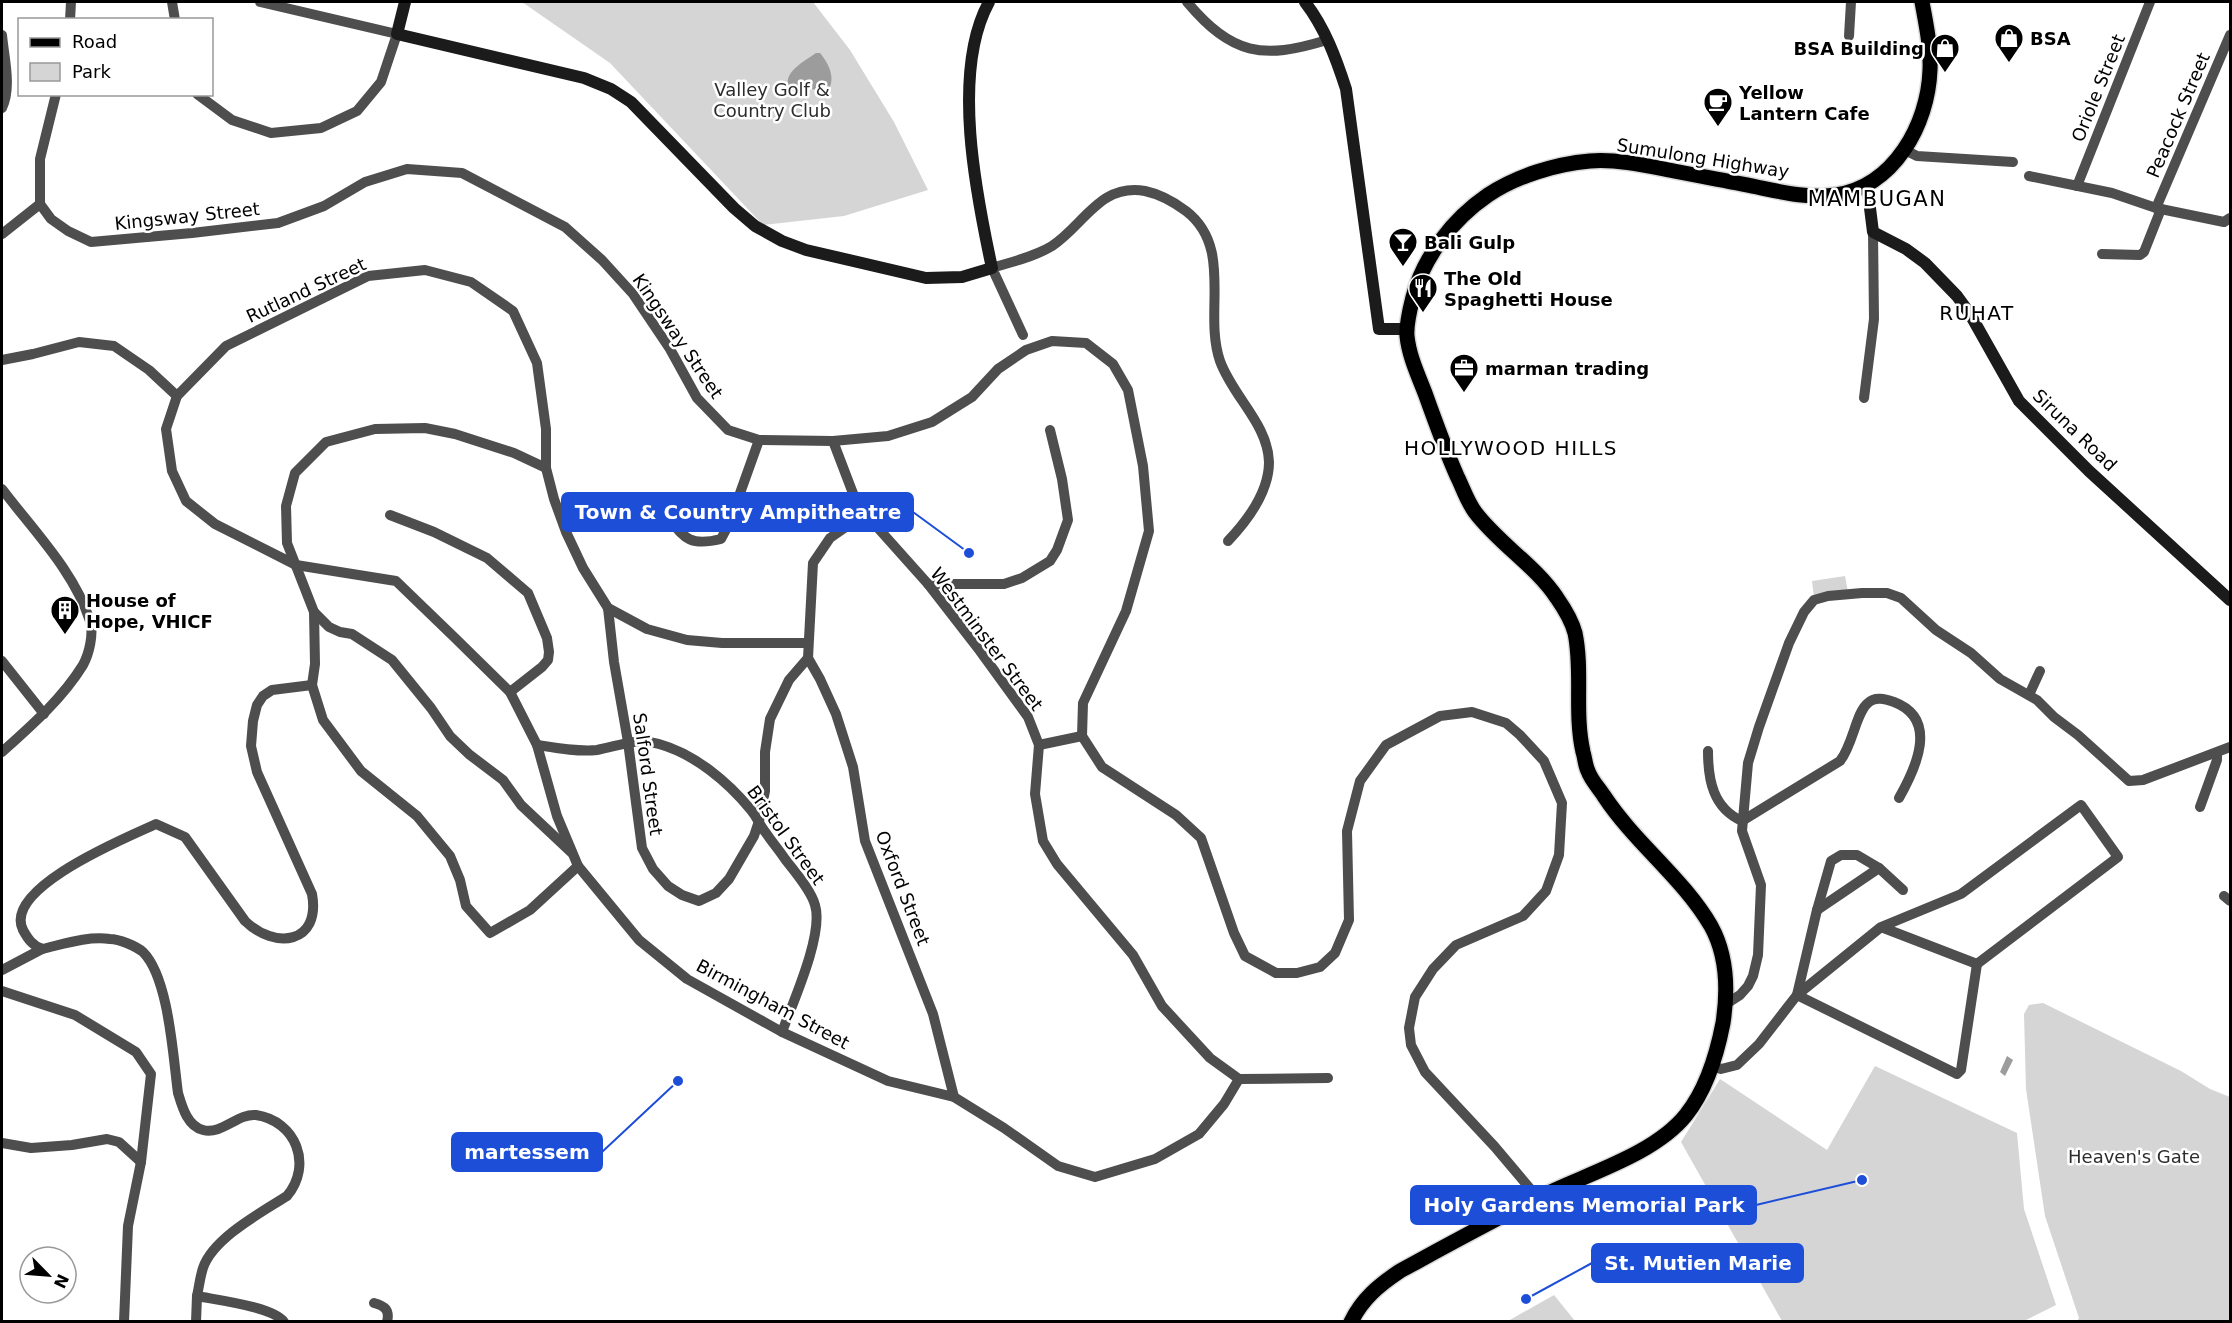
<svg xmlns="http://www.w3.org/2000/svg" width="2232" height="1323" viewBox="0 0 2232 1323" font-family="'DejaVu Sans',sans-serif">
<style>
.green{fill:#d5d5d5}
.water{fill:#9c9c9c}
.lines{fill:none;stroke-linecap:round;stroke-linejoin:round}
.primary-casing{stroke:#dbdbdb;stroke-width:18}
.street{stroke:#4e4e4e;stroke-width:10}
.secondary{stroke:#1b1b1b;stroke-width:12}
.primary{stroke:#000;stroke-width:15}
.labels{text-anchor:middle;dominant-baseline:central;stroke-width:5;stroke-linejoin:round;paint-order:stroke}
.poi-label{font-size:18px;font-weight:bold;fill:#000;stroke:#fff;text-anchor:start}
.street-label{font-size:18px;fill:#000;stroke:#fff}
.park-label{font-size:18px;fill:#2c2c2c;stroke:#fff}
.neighbourhood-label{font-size:20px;letter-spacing:1.5px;fill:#000;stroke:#fff}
.quarter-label{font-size:21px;letter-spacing:1.5px;fill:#000;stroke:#fff}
.leader{fill:none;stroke:#1d4ed8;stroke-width:2}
.callout-dot{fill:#1d4ed8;stroke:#fff;stroke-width:2}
.callout{fill:#1d4ed8;stroke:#1d4ed8;stroke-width:2}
.callout-label{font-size:20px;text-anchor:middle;font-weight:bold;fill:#fff}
</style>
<rect width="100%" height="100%" fill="#fff"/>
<g class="green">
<path d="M522 2H813L850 50 894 122 928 190 844 216 763 225 610 63Z"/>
<path d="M1845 576 1848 592 1814 597 1812 581Z"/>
<path d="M2043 1003 2181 1071 2210 1089 2230 1097V1321H2077L2079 1318 2045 1216 2026 1089 2024 1014 2029 1005Z"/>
<path d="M1875 1066 2017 1133 2024 1209 2056 1305 2024 1321H1782L1681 1142 1720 1079 1827 1150Z"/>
<path d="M1554 1295 1575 1321H1508Z"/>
</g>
<g class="water">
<path d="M816 53H820C829 64 836 78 828 91 821 92 818 90 812 89 804 88 798 92 790 90 780 73 805 61 816 53Z"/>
<path d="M2007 1056 2013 1060 2005 1076 2000 1072Z"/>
</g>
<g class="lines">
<g class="primary-casing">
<path id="primary" d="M1351 1322C1362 1299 1379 1285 1400 1271 1446 1246 1493 1220 1540 1197 1586 1174 1654 1155 1686 1115 1706 1090 1717 1054 1723 1023 1728 991 1727 955 1711 926 1683 878 1635 843 1604 796 1599 788 1591 780 1588 771 1585 765 1585 758 1583 752 1574 712 1583 671 1575 633 1572 622 1564 608 1557 598 1535 565 1499 544 1475 512 1467 501 1463 488 1457 476 1445 449 1435 421 1425 393 1418 375 1409 356 1407 336 1406 324 1410 309 1413 297 1424 256 1453 219 1488 195 1517 176 1555 164 1590 161 1616 159 1644 165 1669 170 1699 176 1728 181 1757 187 1781 192 1811 199 1836 195 1894 186 1928 125 1930 70 1931 47 1926 24 1922 2"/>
</g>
<g class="street">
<path d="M172 2 175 20"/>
<path d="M1187 2C1232 55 1262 60 1327 40"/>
<path d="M70 20 71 2"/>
<path d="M2 35C4 58 12 87 2 108"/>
<path d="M1849 36 1851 2"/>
<path d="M197 94 232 120 271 133 321 128 357 111 381 82 397 34 260 2"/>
<path d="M1905 150 1917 156 2013 162"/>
<path d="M2029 176 2112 193 2156 208 2224 222 2230 218"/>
<path d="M2077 186 2150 2"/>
<path d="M40 204 51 219 68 231 91 242 192 233 278 223 324 206 365 182 407 169 462 173 565 227 602 260 633 294 670 349 697 398 728 430 759 440 833 441 888 436 932 422 972 397 998 369 1026 350 1052 341 1086 343 1113 364 1128 390 1143 466 1149 531 1126 611 1083 703 1082 736 1102 767 1176 815 1201 838 1234 933 1245 956 1276 973H1297L1320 967 1335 953 1349 920 1347 831 1360 781 1386 745 1440 716 1472 712 1506 723 1520 735 1544 761 1562 803 1559 855 1546 891 1523 916 1456 945 1433 969 1415 997 1409 1028 1411 1045 1425 1072 1495 1147 1538 1198"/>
<path d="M40 204V159L56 94"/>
<path d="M2156 208 2230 35"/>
<path d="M2 234 40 204"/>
<path d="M2102 254 2140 255 2144 252 2161 209"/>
<path d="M1023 335 992 268C1011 262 1034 257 1052 246 1084 225 1100 183 1145 191 1159 194 1174 202 1186 211 1234 248 1203 312 1220 361 1233 397 1268 424 1269 462 1269 492 1247 521 1228 541"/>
<path d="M2 360 33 354 79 342 114 346 149 370 177 396"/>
<path d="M1864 398 1874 319 1873 232"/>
<path d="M833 441 854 496 878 528 928 584 980 651 1028 717 1039 745 1035 794 1043 841 1057 864 1133 955 1162 1006 1210 1058 1239 1079 1328 1078"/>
<path d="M546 468 514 453 455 434 425 428 375 429 326 442 295 473 286 506 287 543 314 612 315 664 312 685 323 720 361 771 417 816 450 856 460 880 466 906 490 933 530 910 578 866"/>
<path d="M2 489C33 530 74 571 90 621 94 634 89 654 83 665 62 699 31 726 2 752"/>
<path d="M661 509C683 534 684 548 721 539L729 524 759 440"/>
<path d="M390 515 434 532 487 558 528 593 547 638 549 652 548 660 542 667 510 692"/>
<path d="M928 584H1004L1022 578 1050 561 1057 550 1068 520 1062 479 1050 430"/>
<path d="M608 608 614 662 628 742 642 848 653 869 668 886 682 895 699 901 716 893 729 879 754 836 759 821 765 791V752L770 719 789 680 808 658 813 563 830 538 866 513"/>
<path d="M314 612 329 627 340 632 352 634 392 660 431 708 450 736 470 755 503 780 521 805 571 852"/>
<path d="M808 643H722L687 640 647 629 608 608 583 568 566 532 554 499 546 468V429L537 363 513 311 471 282 425 270 368 276 226 346 177 396 166 429 172 471 186 501 215 524 296 565 396 581 453 636 510 692 537 745 557 816 578 866 639 940 687 979 782 1032 888 1081 954 1097 1004 1128 1058 1166 1095 1177 1155 1159 1199 1134 1224 1104 1239 1079"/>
<path d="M808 658 820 679 836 714 853 767 865 841 933 1014 954 1097"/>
<path d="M2 661 44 714"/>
<path d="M2029 695 2040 671"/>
<path d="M537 745C556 748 578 752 597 750 619 746 637 737 659 744 695 754 728 782 751 810 757 817 760 826 766 833 772 842 779 850 785 859 794 871 811 890 815 905 824 934 793 1002 782 1032"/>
<path d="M1039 745 1082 736"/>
<path d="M1708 751C1708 780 1713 808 1742 821"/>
<path d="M2200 807 2217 760V753"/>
<path d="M1742 821 1840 761C1853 745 1856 712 1868 703 1875 696 1885 699 1894 702 1939 719 1916 768 1899 798"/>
<path d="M1903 890 1879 868 1857 855H1841L1831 861 1817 910 1797 995 1957 1074 1961 1070 1977 964"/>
<path d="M2224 896 2230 901"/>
<path d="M1817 910 1879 868"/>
<path d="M2 970 42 949"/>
<path d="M2 991 75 1015 136 1052 151 1074 141 1162 128 1226 124 1322"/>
<path d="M1726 1004 1740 995 1748 986 1753 976 1758 955 1761 885 1742 831 1748 763 1759 727 1789 643 1804 612 1814 600 1828 596 1862 593H1887L1901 598 1936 630 1971 653 2000 679 2037 700 2054 717 2078 735 2129 781 2143 780 2230 747"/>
<path d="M1712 1066 1721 1069 1737 1065 1759 1044 1797 995 1881 927 1961 894 2081 805 2118 857 1977 964 1881 927"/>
<path d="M2 1143 31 1148 72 1145 107 1139 119 1142 141 1162"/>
<path d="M374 1303C385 1306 390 1310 387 1322"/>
<path d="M196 1322 197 1296"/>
<path d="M284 1322C274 1307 217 1300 197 1296 199 1287 200 1277 203 1268 213 1238 262 1212 287 1196 313 1165 296 1121 256 1115 238 1113 222 1135 203 1130 187 1126 182 1106 178 1093 173 1057 169 978 143 952 136 946 119 939 110 939 87 936 64 944 42 949 32 945 28 939 23 930 2 888 128 837 156 824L185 837 245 921C275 950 321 944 312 894L257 772 251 746 253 721 257 705 263 696 272 690 312 685"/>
</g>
<g class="secondary">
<path d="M405 2 397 34 584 78 611 89 631 102 734 208 755 226 782 241 806 250 926 278 962 277 992 268C976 194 951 71 989 2"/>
<path d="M1305 2C1325 28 1336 58 1346 89L1379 329H1407"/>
<path d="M1867 184 1873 232 1906 249 1925 263 1957 296 1970 314 2019 401 2089 471 2230 600"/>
</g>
<use href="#primary" class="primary"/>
</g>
<defs>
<g id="shop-pin" transform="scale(1.5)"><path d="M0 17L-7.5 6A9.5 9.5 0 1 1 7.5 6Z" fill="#000" stroke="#fff"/><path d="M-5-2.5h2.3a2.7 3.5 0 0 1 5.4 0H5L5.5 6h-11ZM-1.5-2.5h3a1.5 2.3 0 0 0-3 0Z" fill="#fff"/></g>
<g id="cafe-pin" transform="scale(1.5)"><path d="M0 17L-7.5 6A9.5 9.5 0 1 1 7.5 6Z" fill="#000" stroke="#fff"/><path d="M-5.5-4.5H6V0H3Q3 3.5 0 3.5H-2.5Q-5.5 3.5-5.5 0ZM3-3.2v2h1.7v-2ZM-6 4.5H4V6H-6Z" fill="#fff"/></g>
<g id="bar-pin" transform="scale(1.5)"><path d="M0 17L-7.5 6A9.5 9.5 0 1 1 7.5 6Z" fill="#000" stroke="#fff"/><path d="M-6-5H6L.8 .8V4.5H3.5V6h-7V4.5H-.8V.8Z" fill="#fff"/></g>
<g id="restaurant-pin" transform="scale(1.5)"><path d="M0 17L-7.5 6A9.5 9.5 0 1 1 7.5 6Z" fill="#000" stroke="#fff"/><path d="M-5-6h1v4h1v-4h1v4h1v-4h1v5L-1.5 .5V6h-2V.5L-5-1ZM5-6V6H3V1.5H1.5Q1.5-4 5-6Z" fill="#fff"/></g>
<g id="office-pin" transform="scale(1.5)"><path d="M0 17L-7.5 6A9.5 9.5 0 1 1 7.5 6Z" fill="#000" stroke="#fff"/><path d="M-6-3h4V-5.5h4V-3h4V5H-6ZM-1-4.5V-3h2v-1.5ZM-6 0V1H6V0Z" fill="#fff"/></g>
<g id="building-pin" transform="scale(1.5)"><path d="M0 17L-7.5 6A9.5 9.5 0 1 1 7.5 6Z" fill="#000" stroke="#fff"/><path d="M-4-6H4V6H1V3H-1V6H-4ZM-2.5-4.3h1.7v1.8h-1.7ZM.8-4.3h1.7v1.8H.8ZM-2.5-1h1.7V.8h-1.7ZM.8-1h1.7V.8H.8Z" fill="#fff"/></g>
</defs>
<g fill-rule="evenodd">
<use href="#shop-pin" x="2009" y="38"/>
<use href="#shop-pin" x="1945" y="48"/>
<use href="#cafe-pin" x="1718" y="102"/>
<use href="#bar-pin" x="1403" y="242"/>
<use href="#restaurant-pin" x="1423" y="288"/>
<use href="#office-pin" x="1464" y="368"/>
<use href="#building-pin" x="65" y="610"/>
</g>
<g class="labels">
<g class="poi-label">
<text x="2030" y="38">BSA</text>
<text x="1924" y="48" text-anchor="end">BSA Building</text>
<text x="1739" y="92">Yellow<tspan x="1739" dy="21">Lantern Cafe</tspan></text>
<text x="1424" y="242">Bali Gulp</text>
<text x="1444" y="278">The Old<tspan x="1444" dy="21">Spaghetti House</tspan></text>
<text x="1485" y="368">marman trading</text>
<text x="86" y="600">House of<tspan x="86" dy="21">Hope, VHICF</tspan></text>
</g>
<g class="street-label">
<text transform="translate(2098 88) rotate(-68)">Oriole Street</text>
<text transform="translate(2178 115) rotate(-67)">Peacock Street</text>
<text transform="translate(1703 158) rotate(9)">Sumulong Highway</text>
<text transform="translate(187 216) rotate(-6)">Kingsway Street</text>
<text transform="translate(306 290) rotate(-25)">Rutland Street</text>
<text transform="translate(678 336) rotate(56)">Kingsway Street</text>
<text transform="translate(2075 430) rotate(44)">Siruna Road</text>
<text transform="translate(987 639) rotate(53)">Westminster Street</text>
<text transform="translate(648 774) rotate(82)">Salford Street</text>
<text transform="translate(786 835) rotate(54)">Bristol Street</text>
<text transform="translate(903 888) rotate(69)">Oxford Street</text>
<text transform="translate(773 1004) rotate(28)">Birmingham Street</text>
</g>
<g class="park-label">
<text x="772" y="89">Valley Golf &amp;<tspan x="772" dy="21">Country Club</tspan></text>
<text x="2134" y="1156">Heaven's Gate</text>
</g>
<g class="neighbourhood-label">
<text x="1977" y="313">RUHAT</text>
<text x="1511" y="448">HOLLYWOOD HILLS</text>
</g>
<g class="quarter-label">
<text x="1877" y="199">MAMBUGAN</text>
</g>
</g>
<path class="leader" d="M969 553L913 512M678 1081L602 1152M1862 1180L1756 1205M1526 1299L1592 1263"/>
<g class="callout-dot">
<circle cx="969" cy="553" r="6"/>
<circle cx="678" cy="1081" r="6"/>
<circle cx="1862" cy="1180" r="6"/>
<circle cx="1526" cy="1299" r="6"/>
</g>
<g class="callout">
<rect x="562" y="493" width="351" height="38" rx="6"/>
<rect x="452" y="1133" width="150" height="38" rx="6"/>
<rect x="1411" y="1186" width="345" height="38" rx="6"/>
<rect x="1592" y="1244" width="211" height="38" rx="6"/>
</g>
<g class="callout-label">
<text x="738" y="519">Town &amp; Country Ampitheatre</text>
<text x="527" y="1159">martessem</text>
<text x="1584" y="1212">Holy Gardens Memorial Park</text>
<text x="1698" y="1270">St. Mutien Marie</text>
</g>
<rect width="2232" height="1323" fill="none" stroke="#000000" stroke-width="6"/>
<rect x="18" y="18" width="195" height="78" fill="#ffffff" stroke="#999999" stroke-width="1.5"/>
<rect x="30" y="38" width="30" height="9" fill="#000000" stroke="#999999" stroke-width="1.5"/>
<text x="72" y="48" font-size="18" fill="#000000">Road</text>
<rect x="30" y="63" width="30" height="18" fill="#d5d5d5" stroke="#999999" stroke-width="1.5"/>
<text x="72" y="78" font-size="18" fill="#000000">Park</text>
<g transform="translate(48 1275) rotate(115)"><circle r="28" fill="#ffffff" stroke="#999999" stroke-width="1.5"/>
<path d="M0-4.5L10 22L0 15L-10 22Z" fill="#000000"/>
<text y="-9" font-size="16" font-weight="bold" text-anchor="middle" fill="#000000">N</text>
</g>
</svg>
